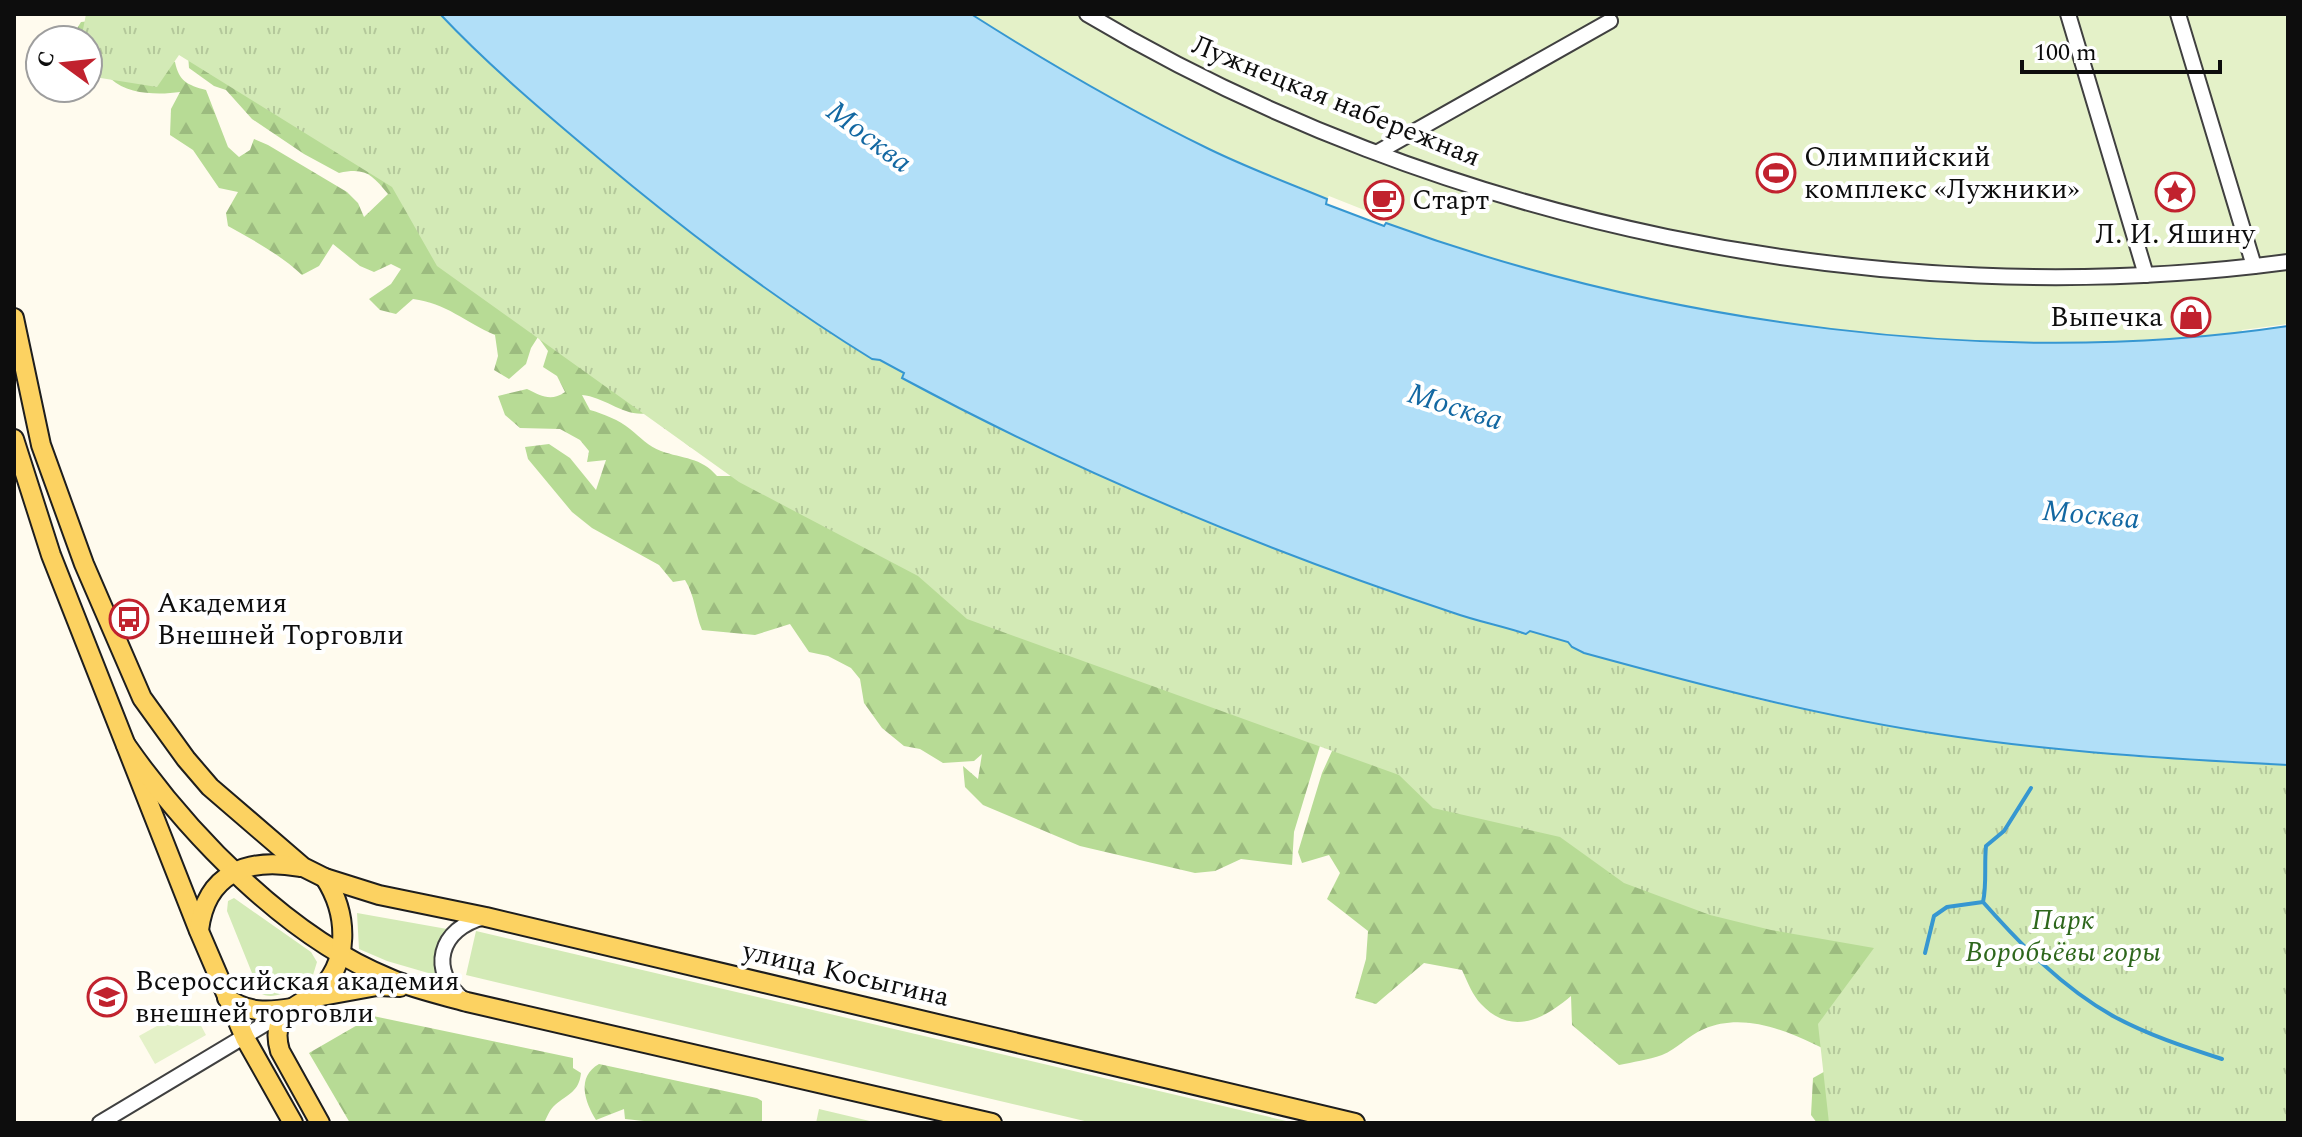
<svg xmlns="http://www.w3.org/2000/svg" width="2302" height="1137" viewBox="0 0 2302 1137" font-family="Spectral,serif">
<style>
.grass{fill:#d3eab6}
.forest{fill:url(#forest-firs);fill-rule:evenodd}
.park{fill:url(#park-tufts)}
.pitch{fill:#e4f1c8}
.water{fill:#b1dff8;stroke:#3697d1;stroke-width:2}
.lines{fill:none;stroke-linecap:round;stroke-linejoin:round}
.stream{stroke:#3697d1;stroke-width:4}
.minor-casing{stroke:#404040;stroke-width:18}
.major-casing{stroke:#1e1e1e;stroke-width:22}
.minor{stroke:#fff;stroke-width:14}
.major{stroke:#fcd261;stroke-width:18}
.labels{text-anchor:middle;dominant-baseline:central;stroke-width:8;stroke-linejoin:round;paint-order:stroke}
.street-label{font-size:28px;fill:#0d0d0d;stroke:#fff}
.poi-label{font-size:28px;fill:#0d0d0d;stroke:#fff;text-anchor:start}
.park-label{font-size:28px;font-style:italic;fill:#2e671c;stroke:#fff}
.water-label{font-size:30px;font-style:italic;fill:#1368a2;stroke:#fff}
</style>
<defs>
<pattern id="forest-firs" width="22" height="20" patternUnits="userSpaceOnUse" patternTransform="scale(2)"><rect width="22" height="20" fill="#b7db95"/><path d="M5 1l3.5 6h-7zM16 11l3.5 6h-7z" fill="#9cbb7f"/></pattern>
<pattern id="park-tufts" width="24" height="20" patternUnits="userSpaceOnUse" patternTransform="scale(2)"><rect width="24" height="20" fill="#d3eab6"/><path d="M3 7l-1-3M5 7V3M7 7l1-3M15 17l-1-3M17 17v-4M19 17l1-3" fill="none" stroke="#b4c89b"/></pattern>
</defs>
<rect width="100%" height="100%" fill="#fffbee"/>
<g class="grass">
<path d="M234 898 311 952 317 962 313 975C299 985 276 1003 260 993L227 911 228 901Z"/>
<path d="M357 913 447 929 442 941 435 975 387 961 359 949Z"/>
<path d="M476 931 1295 1123H1093L466 975Z"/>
<path d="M819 1109 878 1123H816Z"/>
</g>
<g class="forest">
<path d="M111 19 153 53 175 62C179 81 187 85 206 90L228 147 239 157 250 150 254 139 268 145 347 192 358 203 364 217 388 194C372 175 366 167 339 173L304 154 252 119 226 90 214 86 189 68 188 54 1326 726 1294 832 1292 865 1241 859 1215 871 1195 873 1080 846 983 805 965 787 963 766 978 779 982 754 974 761 943 763 920 749 904 746 882 728 864 703 860 679 851 668 828 656 809 652 790 624 755 635 702 630C695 613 695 596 685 580L673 582 659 565 592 528 572 512 528 459 525 447 549 444 570 458 596 490 606 460 587 462 589 451 580 440 560 429 520 428 505 415 498 396 527 389C541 396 551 402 565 392L557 376 543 367 548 351 538 337 531 348 526 364 509 379 494 370 498 356 495 335C465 322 446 303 413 299L396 314 380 310 369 299 391 284 401 269 391 264 374 272 360 266 333 244 319 266 302 275C281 255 253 240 228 226L226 213 238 192 219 188 193 150 170 135 171 109 180 92C160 95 128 95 111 79 102 70 95 51 88 40H70L81 22ZM582 395C606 397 624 418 649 413L690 447 746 463 731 476H717C701 457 683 459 661 451 648 446 641 438 630 429 619 420 604 414 590 410Z"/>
<path d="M1386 712 2288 1123H1817L1811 1115 1813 1078 1845 1060C1804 1038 1750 1009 1704 1029 1689 1035 1677 1049 1662 1055 1648 1060 1633 1062 1619 1065L1572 1025 1571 996C1543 1020 1511 1036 1481 1004 1473 996 1467 981 1462 970L1424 963 1376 1004 1355 998 1366 959 1368 931 1327 899 1340 873 1329 855 1302 863 1298 852 1322 773 1337 740Z"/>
<path d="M373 1016 573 1058V1068L581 1073C579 1092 568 1094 555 1105 550 1109 547 1117 544 1123H350L309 1053Z"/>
<path d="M599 1064 757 1098 762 1101V1123L644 1121 625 1119 624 1109 596 1120C585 1102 576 1077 599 1064Z"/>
</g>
<path class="park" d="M86 14H440C490 67 546 114 602 161 688 233 776 300 872 359L880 360 904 373 903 378C1101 486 1311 566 1526 634L1530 631 1760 700 1939 734 2139 757 2288 765V1123H1829L1818 1024 1874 948 1771 930 1710 915 1624 883 1560 837 1433 808 1399 775 967 619 918 576 739 482 437 266 392 187 179 55 157 87 88 76V40H81Z"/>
<g class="pitch">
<path d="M971 14H2288V324L2242 330 2241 333C2183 338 2124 342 2065 343 1839 345 1598 300 1386 223L1387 219 1329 196 1327 199C1288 183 1248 168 1209 149 1127 109 1048 63 971 14Z"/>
<path d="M191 1007 206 1035 155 1064 139 1036Z"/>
</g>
<path class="water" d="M440 14H971C1048 63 1127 109 1209 149 1248 168 1288 183 1327 199L1326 204 1384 226 1386 223C1663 324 1995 370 2288 326V765C2171 759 2054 752 1938 734 1818 716 1701 685 1584 653L1572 647 1568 642 1530 631 1526 634C1502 626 1476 621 1451 612 1262 549 1078 473 902 378L904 373 880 360 872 359C776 300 688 233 602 161 546 114 490 67 440 14Z"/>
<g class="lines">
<g class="stream">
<path d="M1983 902C2021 945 2063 988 2113 1016 2148 1035 2185 1047 2222 1059"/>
<path d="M1925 953 1934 916 1947 907 1983 902C1987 884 1984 865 1986 846L2004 831 2031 788"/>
</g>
<g class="minor-casing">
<g id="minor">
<path d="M1087 14C1439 224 1882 316 2288 262"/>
<path d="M2068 14 2146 275"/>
<path d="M2178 14 2254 266"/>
<path d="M1378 152 1610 21"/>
<path d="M465 1001C427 971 439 928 485 917"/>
<path d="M100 1123 285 1012"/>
</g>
</g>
<g class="major-casing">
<g id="major">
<path d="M14 318 41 445 84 564 142 698 186 759 210 787 303 867 325 878 379 895 486 917 1355 1123"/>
<path d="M14 439 51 555 199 931 245 1038 293 1123"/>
<path d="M126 745C189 835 288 938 391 979 415 989 442 995 467 1002L992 1123"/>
<path d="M199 930C206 873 248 857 300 867"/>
<path d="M227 998C247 1013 268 1012 292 1008"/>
<path d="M311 998 377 986 400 987"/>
<path d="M320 1123 280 1051C277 1041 276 1030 281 1020 289 1007 304 1002 316 993 351 964 348 914 325 878"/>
</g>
</g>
<use href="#minor" class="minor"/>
<use href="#major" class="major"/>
</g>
<defs>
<g id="stadium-ring" transform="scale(2)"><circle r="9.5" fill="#fff" stroke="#c1222e" stroke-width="1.5"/><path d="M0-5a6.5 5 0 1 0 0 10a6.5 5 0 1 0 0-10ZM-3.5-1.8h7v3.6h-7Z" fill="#c1222e"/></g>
<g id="sight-ring" transform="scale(2)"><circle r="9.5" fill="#fff" stroke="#c1222e" stroke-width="1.5"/><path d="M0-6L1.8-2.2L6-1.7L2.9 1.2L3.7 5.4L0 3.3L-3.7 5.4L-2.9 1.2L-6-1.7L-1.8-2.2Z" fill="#c1222e"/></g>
<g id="cafe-ring" transform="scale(2)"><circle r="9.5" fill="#fff" stroke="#c1222e" stroke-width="1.5"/><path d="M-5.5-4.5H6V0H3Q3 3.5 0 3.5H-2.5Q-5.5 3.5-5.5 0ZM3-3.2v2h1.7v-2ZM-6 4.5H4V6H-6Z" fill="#c1222e"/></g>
<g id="shop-ring" transform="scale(2)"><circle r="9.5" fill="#fff" stroke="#c1222e" stroke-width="1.5"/><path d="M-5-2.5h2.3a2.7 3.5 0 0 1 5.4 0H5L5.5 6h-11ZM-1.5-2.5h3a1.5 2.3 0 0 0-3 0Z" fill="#c1222e"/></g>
<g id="bus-ring" transform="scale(2)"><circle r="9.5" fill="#fff" stroke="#c1222e" stroke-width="1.5"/><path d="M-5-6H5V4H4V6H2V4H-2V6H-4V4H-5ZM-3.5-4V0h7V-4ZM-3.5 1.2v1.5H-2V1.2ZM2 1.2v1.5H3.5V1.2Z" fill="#c1222e"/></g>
<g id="university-ring" transform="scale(2)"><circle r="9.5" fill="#fff" stroke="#c1222e" stroke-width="1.5"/><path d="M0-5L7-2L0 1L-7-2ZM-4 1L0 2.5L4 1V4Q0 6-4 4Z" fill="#c1222e"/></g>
</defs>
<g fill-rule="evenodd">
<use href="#stadium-ring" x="1776" y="173"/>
<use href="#sight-ring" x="2175" y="192"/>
<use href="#cafe-ring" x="1384" y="200"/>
<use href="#shop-ring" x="2191" y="317"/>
<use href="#bus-ring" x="129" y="619"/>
<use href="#university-ring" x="107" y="997"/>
</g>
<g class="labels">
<g class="street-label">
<text transform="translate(1336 101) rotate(22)">Лужнецкая набережная</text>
<text transform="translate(846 974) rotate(13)">улица Косыгина</text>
</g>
<g class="poi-label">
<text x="1804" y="157">Олимпийский<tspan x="1804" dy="32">комплекс «Лужники»</tspan></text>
<text x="1412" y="200">Старт</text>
<text x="2175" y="234" text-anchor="middle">Л. И. Яшину</text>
<text x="2163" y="317" text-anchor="end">Выпечка</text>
<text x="157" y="603">Академия<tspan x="157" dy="32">Внешней Торговли</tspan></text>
<text x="135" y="981">Всероссийская академия<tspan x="135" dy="32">внешней торговли</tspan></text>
</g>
<g class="park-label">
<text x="2063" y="920">Парк<tspan x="2063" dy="32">Воробьёвы горы</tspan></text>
</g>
<g class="water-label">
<text transform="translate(869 137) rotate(37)">Москва</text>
<text transform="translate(1455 407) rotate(17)">Москва</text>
<text transform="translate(2091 515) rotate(5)">Москва</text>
</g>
</g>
<rect width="2302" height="1137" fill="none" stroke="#0d0d0d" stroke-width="32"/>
<g transform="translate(64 64) rotate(285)"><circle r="38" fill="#ffffff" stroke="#9e9e9e" stroke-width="2"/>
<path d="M0-6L14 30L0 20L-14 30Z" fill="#c1222e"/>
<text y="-12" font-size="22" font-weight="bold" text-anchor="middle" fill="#0d0d0d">С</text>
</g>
<path d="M2022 60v12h198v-12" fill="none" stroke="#0d0d0d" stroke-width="4"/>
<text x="2034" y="60" font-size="24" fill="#0d0d0d" stroke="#ffffff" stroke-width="6" paint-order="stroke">100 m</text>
</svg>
